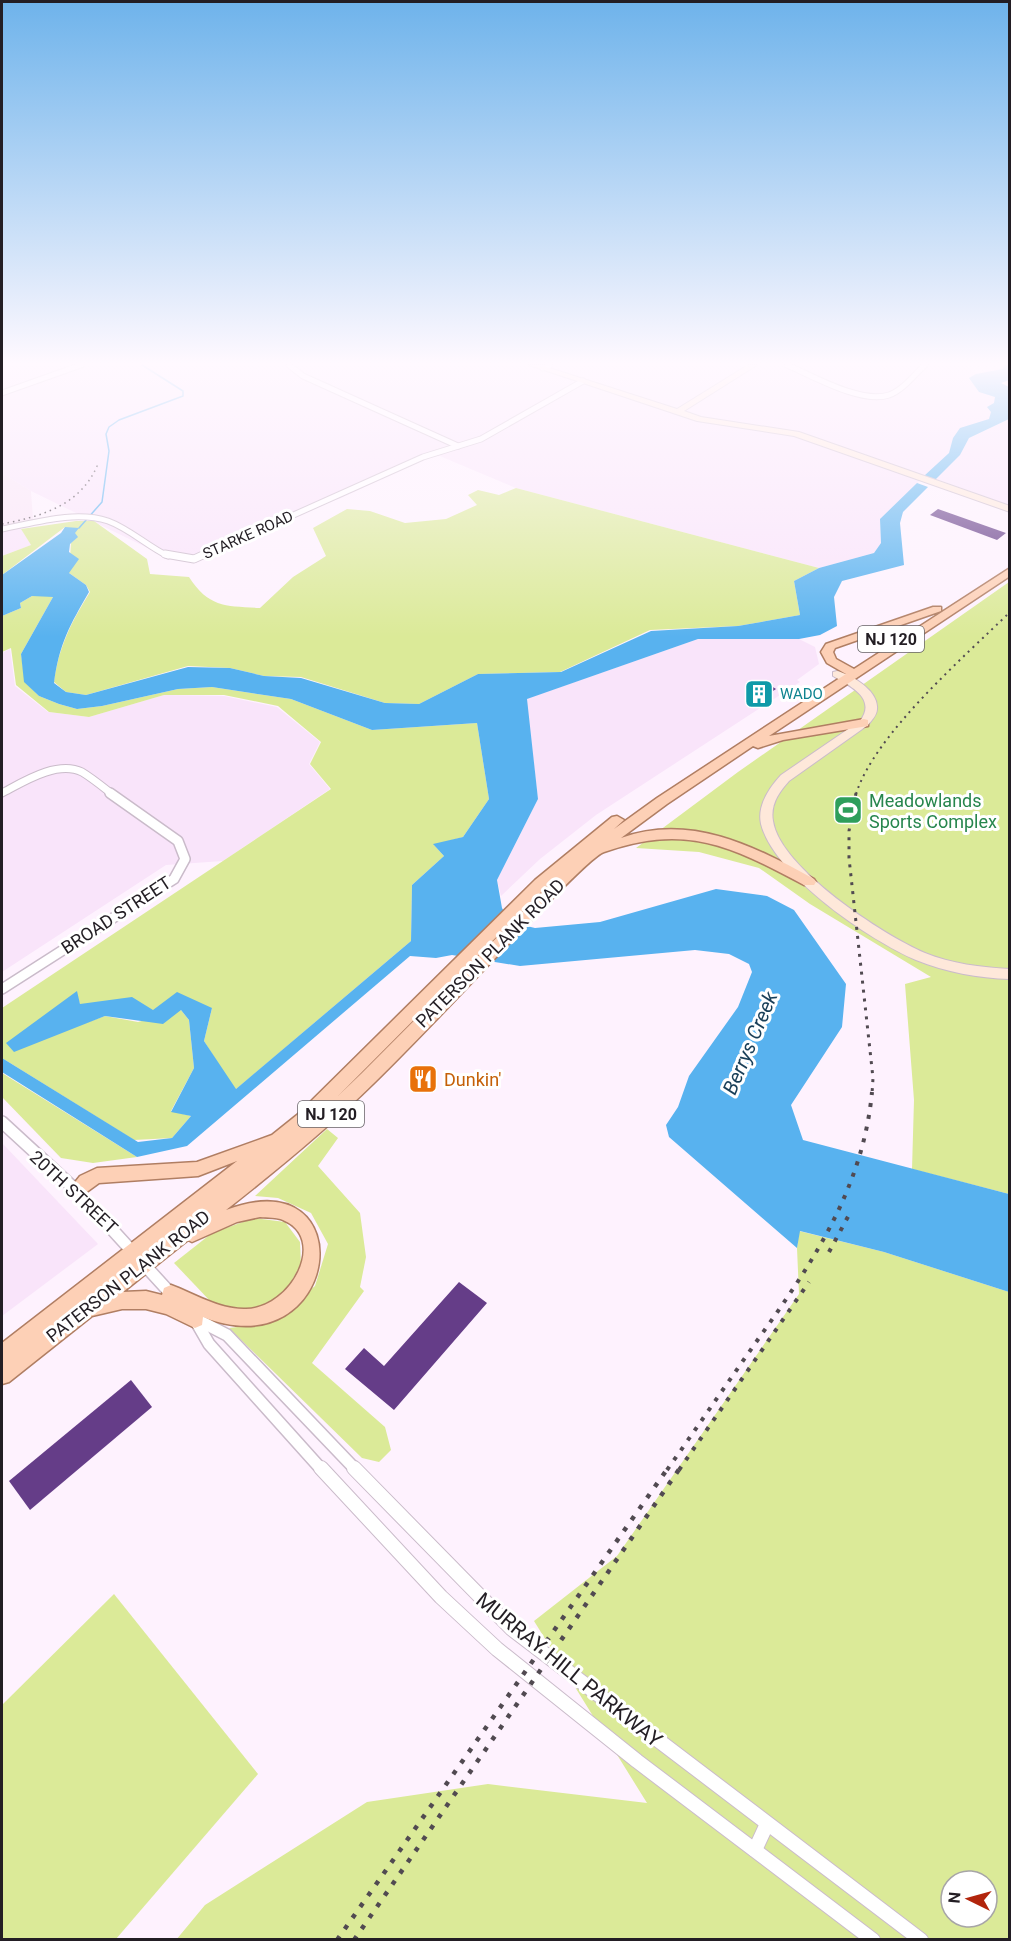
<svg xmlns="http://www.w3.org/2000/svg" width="1011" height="1941" viewBox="0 0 1011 1941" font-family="Roboto,sans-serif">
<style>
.commercial{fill:#f9e5f6}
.built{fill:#f9e4fa}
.green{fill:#dbea98;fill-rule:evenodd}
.water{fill:#58b2ef}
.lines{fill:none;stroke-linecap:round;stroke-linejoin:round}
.stream{stroke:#58b2ef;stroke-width:1.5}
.building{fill:#653d88}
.street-far4-casing{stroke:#cabbca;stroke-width:7}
.street-far3-casing{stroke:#cabbca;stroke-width:9}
.street-far2-casing{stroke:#cabbca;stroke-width:12}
.street-far1-casing{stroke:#cabbca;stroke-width:14}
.street-casing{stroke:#cabbca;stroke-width:16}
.secondary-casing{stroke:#cabbca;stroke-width:2}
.primary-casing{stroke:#b07e63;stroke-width:3}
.street-far4{stroke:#fff;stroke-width:5}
.street-far3{stroke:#fff;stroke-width:7}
.street-far2{stroke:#fff;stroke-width:9}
.street-far1{stroke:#fff;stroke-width:11}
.street{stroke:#fff;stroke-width:14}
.secondary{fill:#fee8da;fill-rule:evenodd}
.primary{fill:#fdd0b6;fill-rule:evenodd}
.rail-far4{stroke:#514a51;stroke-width:1.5;stroke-dasharray:1.5 4;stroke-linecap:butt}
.rail-far3{stroke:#514a51;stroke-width:2;stroke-dasharray:2 4.5;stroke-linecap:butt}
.rail-far2{stroke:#514a51;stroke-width:3;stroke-dasharray:3 6;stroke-linecap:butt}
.rail-far1{stroke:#514a51;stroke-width:4;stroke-dasharray:4 8;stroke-linecap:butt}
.rail{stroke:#514a51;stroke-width:4.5;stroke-dasharray:4.5 9;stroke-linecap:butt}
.labels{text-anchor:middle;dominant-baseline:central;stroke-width:6;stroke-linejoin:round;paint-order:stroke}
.far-street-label{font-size:15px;fill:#231e24;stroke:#fff}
.far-culture-label{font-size:15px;fill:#0d838f;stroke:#fff;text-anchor:start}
.shield{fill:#fff;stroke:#656266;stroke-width:1.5}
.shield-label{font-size:16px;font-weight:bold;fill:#231e24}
.leisure-label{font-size:18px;fill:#27864d;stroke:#fff;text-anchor:start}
.street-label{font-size:18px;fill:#231e24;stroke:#fff}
.food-label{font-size:18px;fill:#c56008;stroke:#fff;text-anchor:start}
.water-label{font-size:20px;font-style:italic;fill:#193f58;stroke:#fff}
.near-street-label{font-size:21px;fill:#231e24;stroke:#fff}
</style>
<rect width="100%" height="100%" fill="#fef2fe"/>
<path class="commercial" d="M2 473 31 491 33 520 2 528Z"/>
<g class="built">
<path d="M2 365H967L976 373 1001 368 1004 365 1003 369 976 374 996 397 989 420 960 428 953 438 949 453 880 519 881 543 874 553 819 568 516 488 435 454 339 499 301 509 186 558 166 557 31 491 2 473Z"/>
<path d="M1009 419V505L936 479 960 455 969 438Z"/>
<path d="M19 525 31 545 2 556V528Z"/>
<path d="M698 639H799L815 647 819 664 797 680 800 682 596 815 540 859 501 896 497 880 538 799 526 699Z"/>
<path d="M10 649 15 686 48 712 89 717 164 695 224 696 277 707 320 742 309 764 330 789 223 861 166 865 2 972V653Z"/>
<path d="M2 1143 98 1244 2 1316Z"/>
</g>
<g class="green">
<path d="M516 488 819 568 794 581 800 615 738 626 650 630 560 672 478 674 419 704 385 703 301 677 264 676 230 668 188 666 86 695 66 692 54 682C59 646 71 623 90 592L86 585 69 573 71 543 77 537 65 527 2 575V556L31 545 21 529 76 521H94L147 559 150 574 189 577C209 608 226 606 260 608L293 577 326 556 313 528 347 509 370 511 405 523 446 519 477 505 468 495 478 490 499 495Z"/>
<path d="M1009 582V1194L912 1169 914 1100 905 984 931 977 810 904 759 868 699 852 636 848 738 772Z"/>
<path d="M45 595 53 597 21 654 25 682 39 696 59 704 77 709 102 706 178 689 212 687 291 699 372 730 477 723 489 799 463 837 434 845 444 856 412 885 411 941 235 1090 204 1041 212 1008 153 1011 80 1004 76 992 80 1025 105 1016 138 1022 181 1010 189 1020 194 1068 171 1111 191 1116 172 1138 134 1140 2 1058V1008L331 789 310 764 321 742 278 706 224 695H164L89 717 49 712 16 685 11 648 2 652V616L21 608 20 603 32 596Z"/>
<path d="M2 1073 137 1157 93 1163 61 1158 2 1097Z"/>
<path d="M327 1129 338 1138 318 1166 360 1213 366 1257 360 1287 364 1291 312 1363 385 1427 391 1450 379 1462 362 1458 229 1328 271 1323 315 1286 328 1244 311 1213 278 1198 255 1196Z"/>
<path d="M254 1218 285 1222 300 1242 301 1264 285 1293 257 1308 228 1310 212 1303 174 1263 212 1233Z"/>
<path d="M799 1231 884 1252 1009 1292V1939L176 1940 205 1905 367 1802 488 1784 647 1803 534 1621 617 1556 799 1294 797 1248ZM951 1881H987V1917H951Z"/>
<path d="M114 1594 258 1774 116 1939H2V1705Z"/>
</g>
<g class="water">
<path d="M1004 365H1009V380L1001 383 1009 387V419L969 438 960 455 935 480 924 476 949 453 953 438 960 428 989 419 991 412 987 407 994 403 995 397 979 392 969 378 976 374 1003 369Z"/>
<path d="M917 483 928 487 903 512 900 523 904 565 842 581 834 597 837 626 820 635 799 639H698L527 699 538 799 497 880 502 908 510 922 535 928 600 922 716 889 767 896 794 910 846 984 842 1027 791 1105 803 1140 1009 1194V1292L884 1252 800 1231 797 1248 669 1137 666 1125 678 1107 689 1076 738 1007 752 972 749 964 729 954 695 950 520 966 452 955 436 958 410 956 187 1146 137 1157 2 1072V1058L138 1142 172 1138 191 1116 171 1112 194 1068 189 1020 181 1010 163 1024 105 1016 14 1052 6 1043 77 991 80 1004 132 997 153 1010 177 992 212 1008 204 1041 236 1089 411 941 412 885 444 856 433 844 463 837 489 799 477 723 372 730 291 699 212 687 178 689 102 706 77 709 59 704 39 696 24 682 21 654 53 597 32 596 20 603 21 608 2 616V575L61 533 65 527 79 528 75 533 78 537 70 544 69 552 79 559 69 573 86 585 89 592C70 625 59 644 54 683L66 692 86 695 188 667 230 668 264 676 301 678 385 703 419 704 478 674 561 672 651 631 738 626 800 615 794 581 819 568 874 553 881 543 880 519Z"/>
</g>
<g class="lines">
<path class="stream" d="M79 528 102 502 109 451 106 434 109 427 119 420 183 396V391L142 365"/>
</g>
<g class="building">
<path d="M938 509 1006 533 997 540 930 515Z"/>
<path d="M768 684 776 689 755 703 747 698Z"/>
<path d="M459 1282 487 1303 394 1410 345 1369 364 1348 384 1366Z"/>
<path d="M131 1380 152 1407 30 1510 9 1481Z"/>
</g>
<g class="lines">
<g class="street-far4-casing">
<g id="street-far4">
<path d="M289 365 303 376 458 446"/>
<path d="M787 365C813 376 861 404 889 395 903 390 914 375 925 365"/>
<path d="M543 368 550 365"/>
<path d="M2 393 81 365"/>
<path d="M2 529C34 523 75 510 108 521 130 529 147 546 168 556"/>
<path d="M202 556 423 457 481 439 583 381"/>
</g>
</g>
<g class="street-far3-casing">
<g id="street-far3">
<path d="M165 554 194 559 205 554"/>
<path d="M2 793C23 782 57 760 82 772 92 778 103 787 112 794"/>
</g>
</g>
<g class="street-far2-casing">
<path id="street-far2" d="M2 989 174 879 185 859 178 841 110 793"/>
</g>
<g class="street-far1-casing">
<g id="street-far1">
<path d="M2 1122 77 1191 172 1295"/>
<path d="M194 1318 209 1344 322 1470"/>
<path d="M196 1319 227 1335 356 1470"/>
</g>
</g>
<g class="street-casing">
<g id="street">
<path d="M321 1468 441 1597 497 1649 637 1761 873 1940"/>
<path d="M354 1468 512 1629 921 1940"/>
<path d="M755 1850 767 1824"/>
</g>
</g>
<g class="secondary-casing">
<g id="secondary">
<path d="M529 365H540L677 409 748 365H757L684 411 701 417 799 432 1010 506V512L794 436 697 421Z"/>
<path d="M837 671C852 675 879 691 877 709 877 715 872 720 868 725L789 781C779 792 770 805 773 821 780 868 883 935 925 953 951 964 981 967 1010 969V979C978 978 946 972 916 960 869 940 774 875 761 824 757 806 769 788 781 775L860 721C877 699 851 686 833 676V672Z"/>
</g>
</g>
<g class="primary-casing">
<path id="primary" d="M1010 568V576L769 736 864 719 868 720V726L783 740 758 748 753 746 667 804 621 838C690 813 754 846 814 879L816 882 814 885H804C731 846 686 823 604 852 594 855 553 898 544 907 487 966 432 1026 374 1083 327 1129 277 1170 226 1210 366 1157 341 1371 203 1317L202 1325 195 1328 166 1314 146 1309H122L92 1316 9 1382 2 1384V1343L237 1161 198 1176 99 1183 77 1199 71 1196 68 1191 80 1176 97 1168 197 1162 272 1135 297 1115 535 880 612 817 617 816 624 820 614 829 657 798 846 674 827 663 821 652 826 644 933 607H941V611L835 648 833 652 836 659 854 669ZM552 882 362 1073 338 1096 545 888ZM260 1217C267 1218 277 1217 283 1220 328 1238 292 1308 246 1309 220 1310 195 1294 171 1285L164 1288 162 1295 146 1291 123 1292 188 1240 192 1242 237 1222Z"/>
</g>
<use href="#street-far4" class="street-far4"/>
<use href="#street-far3" class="street-far3"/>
<use href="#street-far2" class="street-far2"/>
<use href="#street-far1" class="street-far1"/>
<use href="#street" class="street"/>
<use href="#secondary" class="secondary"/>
<use href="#primary" class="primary"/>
<path class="rail-far4" d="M2 524C43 516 81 505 98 464"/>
<path class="rail-far3" d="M856 794C875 734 964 657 1010 612"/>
<path class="rail-far2" d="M856 793 849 831V858L873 1078 872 1094"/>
<g class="rail-far1">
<path d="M829 1252 850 1213"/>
<path d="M667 1470C698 1426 728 1382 759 1338 813 1262 863 1188 872 1092"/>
<path d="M679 1470 809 1282"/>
</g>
<g class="rail">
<path d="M337 1940 668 1468"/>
<path d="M354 1940 680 1468"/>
</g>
</g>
<linearGradient id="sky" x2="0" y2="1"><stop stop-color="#6eb3eb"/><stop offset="0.57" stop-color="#fff9ff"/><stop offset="1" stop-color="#fff9ff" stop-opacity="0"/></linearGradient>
<rect width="1011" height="637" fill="url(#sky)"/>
<defs>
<g id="building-square" transform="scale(1.5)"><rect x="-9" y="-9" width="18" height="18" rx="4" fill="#0f9aa8" stroke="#fff"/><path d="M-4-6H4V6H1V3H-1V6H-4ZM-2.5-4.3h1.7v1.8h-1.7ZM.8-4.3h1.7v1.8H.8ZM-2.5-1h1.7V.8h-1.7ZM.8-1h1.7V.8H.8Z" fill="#fff"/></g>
<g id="stadium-square" transform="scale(1.5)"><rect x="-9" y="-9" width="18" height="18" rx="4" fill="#2e9e5b" stroke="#fff"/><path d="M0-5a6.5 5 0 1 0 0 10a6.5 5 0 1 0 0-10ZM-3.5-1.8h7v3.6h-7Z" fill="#fff"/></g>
<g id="restaurant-square" transform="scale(1.5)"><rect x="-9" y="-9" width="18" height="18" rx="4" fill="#e8710a" stroke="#fff"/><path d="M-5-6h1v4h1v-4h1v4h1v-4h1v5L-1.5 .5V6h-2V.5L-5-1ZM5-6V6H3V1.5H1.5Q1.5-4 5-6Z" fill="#fff"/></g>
</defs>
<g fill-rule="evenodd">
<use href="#building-square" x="759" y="694"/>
<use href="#stadium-square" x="848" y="810"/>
<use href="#restaurant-square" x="423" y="1079"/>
</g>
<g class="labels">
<g class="far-street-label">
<text transform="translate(248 535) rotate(-24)">STARKE ROAD</text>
</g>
<g class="far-culture-label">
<text x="780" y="694">WADO</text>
</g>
<g class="shield">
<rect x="858" y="626" width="66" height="26" rx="4.5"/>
<rect x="298" y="1101" width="66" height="26" rx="4.5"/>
</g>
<g class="shield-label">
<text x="891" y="639">NJ 120</text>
<text x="331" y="1114">NJ 120</text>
</g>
<g class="leisure-label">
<text x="869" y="800">Meadowlands<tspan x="869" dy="21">Sports Complex</tspan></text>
</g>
<g class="street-label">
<text transform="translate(116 915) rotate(-33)">BROAD STREET</text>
<text transform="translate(490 953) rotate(-45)">PATERSON PLANK ROAD</text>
<text transform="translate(74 1192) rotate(43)">20TH STREET</text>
<text transform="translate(128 1276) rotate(-38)">PATERSON PLANK ROAD</text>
</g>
<g class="food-label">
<text x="444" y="1079">Dunkin'</text>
</g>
<g class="water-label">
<text transform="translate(750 1043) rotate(-67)">Berrys Creek</text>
</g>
<g class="near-street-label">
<text transform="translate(569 1670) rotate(39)">MURRAY HILL PARKWAY</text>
</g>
</g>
<rect width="1011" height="1941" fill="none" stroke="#231e24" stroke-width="6"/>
<g transform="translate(969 1899) rotate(275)"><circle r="28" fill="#ffffff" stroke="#a7a5a7" stroke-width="1.5"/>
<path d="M0-4.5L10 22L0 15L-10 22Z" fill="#b2250c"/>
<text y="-9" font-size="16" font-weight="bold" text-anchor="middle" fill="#231e24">N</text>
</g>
</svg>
